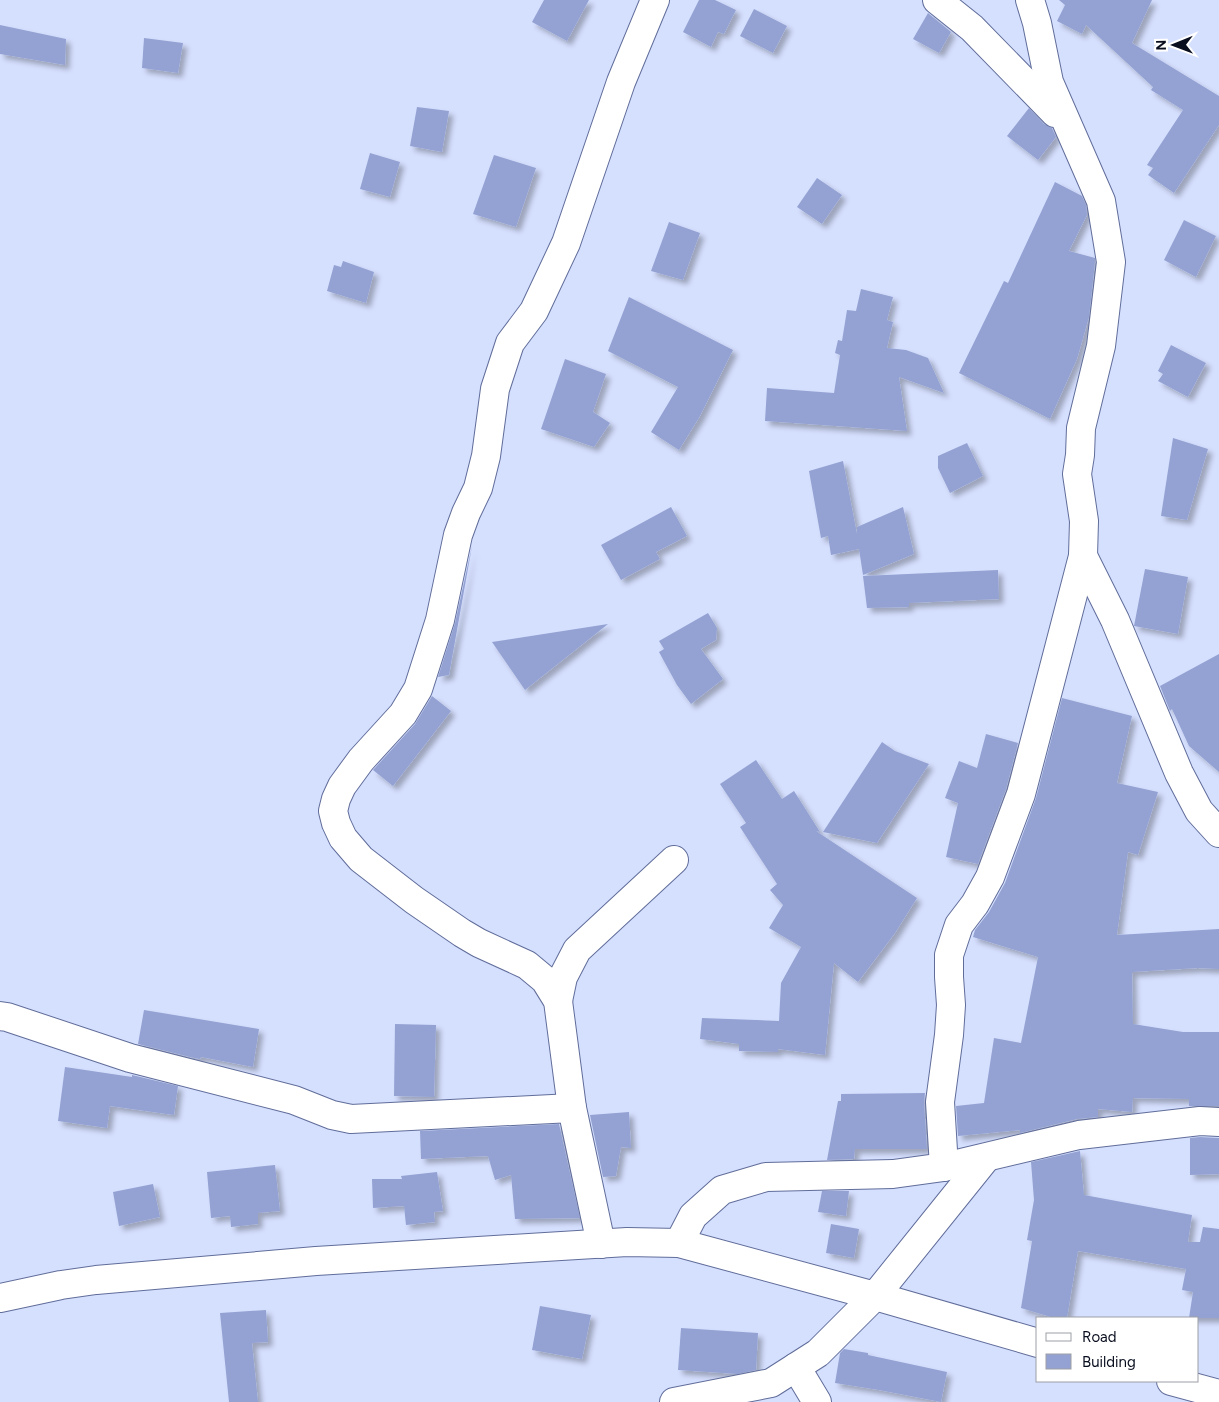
<svg xmlns="http://www.w3.org/2000/svg" width="1219" height="1402" viewBox="0 0 1219 1402" font-family="Figtree,sans-serif">
<style>
.building{fill:#94a2d3;filter:url(#shadow)}
.lines{fill:none;stroke-linecap:round;stroke-linejoin:round}
.minor-casing{stroke:#606d9a;stroke-width:30}
.minor{stroke:#fff;stroke-width:28}
</style>
<defs>
<filter id="shadow"><feDropShadow dx="4.5" dy="4.5" stdDeviation="2.5" flood-color="#0004"/></filter>
</defs>
<rect width="100%" height="100%" fill="#d5dffe"/>
<g class="building">
<path d="M544 0H589L567 41 532 22Z"/>
<path d="M699 0H715L736 10 724 34 718 32 711 47 683 32Z"/>
<path d="M1059 0H1152L1132 43 1219 96V125L1174 193 1148 175 1153 168 1147 165 1183 110 1151 90 1153 87 1086 25 1082 34 1057 21 1065 5Z"/>
<path d="M754 9 787 26 773 53 740 36Z"/>
<path d="M928 13 951 32 939 53 913 39Z"/>
<path d="M0 25 66 39 65 65 0 54Z"/>
<path d="M144 38 183 43 178 73 142 68Z"/>
<path d="M417 107 449 111 442 152 410 146Z"/>
<path d="M1029 108 1044 124 1052 128 1056 137 1038 160 1007 136Z"/>
<path d="M370 153 400 162 390 197 360 189Z"/>
<path d="M494 155 536 168 516 227 473 214Z"/>
<path d="M817 178 842 195 822 224 797 207Z"/>
<path d="M1055 182 1082 196 1086 205 1087 215 1069 251 1095 258V262L1089 317 1077 359 1050 419 959 373 1004 281 1008 283Z"/>
<path d="M1184 220 1216 236 1196 277 1164 260Z"/>
<path d="M669 222 700 233 683 280 651 271Z"/>
<path d="M343 261 374 272 366 303 327 291 334 265 341 267Z"/>
<path d="M861 289 893 297 887 320 893 322 887 348 906 350 928 358 944 393 899 377 907 431 765 421 767 388 834 393 840 355 835 353 838 340 842 341 847 310 856 311Z"/>
<path d="M629 297 733 350 700 416 679 450 651 432 678 387 608 351Z"/>
<path d="M1171 345 1206 363 1188 397 1158 381 1163 374 1158 371Z"/>
<path d="M565 359 606 374 593 412 610 423 594 447 541 429Z"/>
<path d="M1173 438 1208 449 1187 520 1161 516Z"/>
<path d="M967 443 983 476 950 493 938 468V456Z"/>
<path d="M843 461 857 534V527L903 507 914 554 863 575 859 549 831 555 828 536 821 538 809 471Z"/>
<path d="M671 507 687 536 656 552 660 559 621 580 601 545Z"/>
<path d="M472 546 449 675 438 677 455 623Z"/>
<path d="M1145 569 1188 577 1178 634 1134 626Z"/>
<path d="M998 570 999 599 909 603V607L867 608 863 576Z"/>
<path d="M708 613 717 628 716 640 701 649 723 679 691 704 677 685 659 652 664 649 659 641Z"/>
<path d="M608 624 525 690 492 642Z"/>
<path d="M1219 654V772L1189 746 1172 709 1170 711 1160 686Z"/>
<path d="M432 696 451 711 393 786 373 770 415 724Z"/>
<path d="M1062 698 1132 716 1117 783 1158 792 1138 855 1128 852 1117 935 1219 929V969L1198 968 1132 972 1133 1024 1183 1032H1219V1106H1189V1099L1133 1098 1132 1112 1098 1109V1117L1077 1119 1020 1133V1130L958 1136 956 1106 984 1103 994 1038 1021 1043 1038 957 973 937 975 930 989 912 1005 883 1036 798Z"/>
<path d="M986 734 1018 743 1006 789 978 864 946 857 958 803 945 798 959 761 977 768Z"/>
<path d="M882 742 895 751 929 764 877 843 823 832Z"/>
<path d="M756 760 782 799 794 791 820 832 816 831 917 898 895 933 858 982 834 963 825 1055 778 1049V1052L739 1051V1044L700 1039 702 1018 779 1021 781 983 801 947 769 928 783 905 770 890 777 884 740 827 746 823 720 784Z"/>
<path d="M144 1010 259 1029 253 1067 201 1057 200 1059 190 1057 138 1044Z"/>
<path d="M395 1024 436 1025 434 1097 394 1096Z"/>
<path d="M65 1067 132 1077V1075L178 1086 174 1115 110 1106 107 1128 58 1121Z"/>
<path d="M925 1093 924 1103 927 1149H855L854 1159 827 1160 838 1101H841V1094Z"/>
<path d="M629 1112 631 1148 621 1147 616 1176 603 1177 590 1115Z"/>
<path d="M559 1124 580 1218 515 1219 511 1175 495 1180 488 1156 421 1159 420 1131Z"/>
<path d="M1200 1137 1219 1138V1174L1190 1175V1138Z"/>
<path d="M1080 1151 1084 1195 1192 1215 1188 1242H1200L1203 1227 1219 1229V1318H1189L1193 1292 1182 1290 1186 1269 1078 1251 1067 1318H1054L1021 1308 1032 1241 1027 1240 1034 1200 1031 1162Z"/>
<path d="M275 1165 280 1211 258 1213V1224L231 1227 230 1216 211 1218 207 1172Z"/>
<path d="M437 1172 443 1211 434 1212 435 1222 406 1225 404 1206 373 1208 372 1179H402L401 1176Z"/>
<path d="M153 1184 160 1217 119 1226 113 1192Z"/>
<path d="M822 1191H849L846 1216 818 1212Z"/>
<path d="M831 1224 859 1229 854 1258 826 1253Z"/>
<path d="M540 1306 591 1315 582 1359 532 1350Z"/>
<path d="M266 1310 268 1342 252 1343 258 1402H229L220 1313Z"/>
<path d="M681 1328 758 1333 756 1370 738 1374 678 1370Z"/>
<path d="M844 1349 868 1353V1355L947 1372 941 1402 879 1390 835 1383 840 1353Z"/>
</g>
<g class="lines">
<g class="minor-casing">
<g id="minor">
<path d="M937 0 972 28 1055 113"/>
<path d="M1083 556 1115 620 1179 773 1199 811 1219 833"/>
<path d="M558 1001 563 977 577 950 674 860"/>
<path d="M0 1016 7 1017 130 1058 294 1100 332 1115 351 1119 572 1108"/>
<path d="M944 1167 940 1102 949 1035 951 1005 949 977V955L959 925 975 904 990 877 1021 794 1083 556 1084 521 1077 474 1080 455 1081 428 1101 346 1111 262 1101 201 1049 82 1037 23 1030 0"/>
<path d="M679 1243 693 1216 722 1190 766 1177 893 1174 944 1167 1079 1135 1200 1121 1219 1122"/>
<path d="M601 1244 572 1108 558 1001 545 980 527 965 479 943 462 933 414 900 361 859 343 838 336 823 333 811 336 799 342 786 361 760 403 714 418 689 440 620 458 535 466 513 478 488 486 456 495 389 510 343 534 311 566 243 621 82 655 0"/>
<path d="M0 1298 61 1285 96 1280 316 1261 627 1242 679 1243 875 1296 1038 1343"/>
<path d="M796 1367 817 1402"/>
<path d="M1171 1381 1219 1394"/>
<path d="M674 1402 771 1383 818 1353 875 1296 986 1158"/>
</g>
</g>
<use href="#minor" class="minor"/>
</g>
<rect x="1036" y="1317" width="162" height="65" fill="#ffffff" stroke="#9d9fa5"/>
<rect x="1046" y="1333" width="25" height="8" fill="#ffffff" stroke="#9d9fa5"/>
<text x="1082" y="1342" font-size="15" fill="#090e1f">Road</text>
<rect x="1046" y="1354" width="25" height="15" fill="#94a2d3" stroke="#9d9fa5"/>
<text x="1082" y="1367" font-size="15" fill="#090e1f">Building</text>
<g transform="translate(1174 45) rotate(269)" stroke="#ffffff" stroke-width="4" paint-order="stroke">
<path d="M0-4L9 19L0 12L-9 19Z" fill="#090e1f"/>
<text y="-8" font-size="14" font-weight="bold" text-anchor="middle" fill="#090e1f">N</text>
</g>
</svg>
